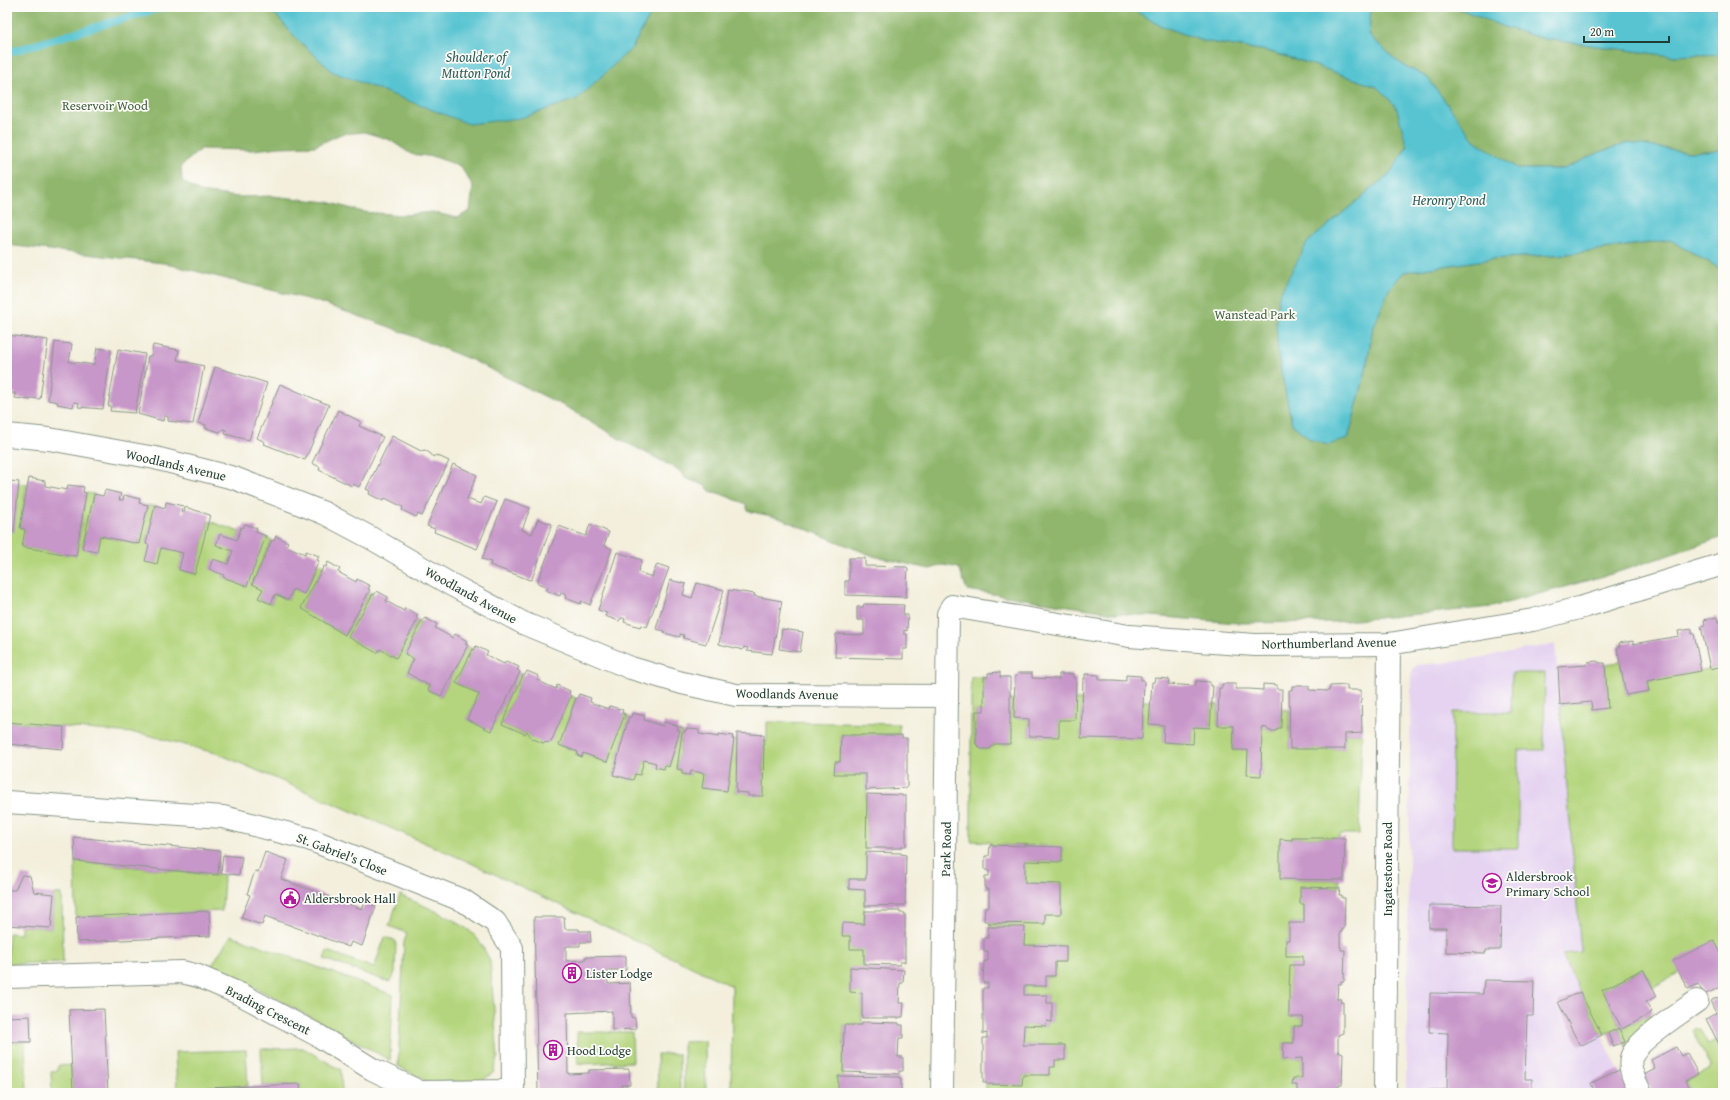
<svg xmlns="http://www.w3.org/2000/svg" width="1730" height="1100" viewBox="0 0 1730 1100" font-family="'Gentium Book Plus',serif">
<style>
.built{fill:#e5d3f1}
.green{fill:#b4d57d;stroke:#6a8958}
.forest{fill:#8fb66c;stroke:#577a50;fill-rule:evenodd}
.water{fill:#58c4d1;stroke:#3c8082}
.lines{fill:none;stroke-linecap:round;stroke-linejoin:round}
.stream{stroke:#58c4d1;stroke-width:8}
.building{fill:#c897c9}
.minor-casing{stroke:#899688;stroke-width:24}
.minor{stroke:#fff;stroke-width:22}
.labels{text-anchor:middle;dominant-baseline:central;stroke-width:3.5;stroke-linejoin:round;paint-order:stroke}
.park-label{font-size:13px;fill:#446346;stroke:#fdfcf7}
.street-label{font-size:13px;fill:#1f3d34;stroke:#fdfcf7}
.poi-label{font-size:13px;fill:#1f3d34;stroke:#fdfcf7;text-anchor:start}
.water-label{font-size:14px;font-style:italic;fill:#2d5f5b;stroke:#fdfcf7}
</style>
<rect width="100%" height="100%" fill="#fdfcf7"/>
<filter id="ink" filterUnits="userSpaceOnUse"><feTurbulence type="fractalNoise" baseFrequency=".025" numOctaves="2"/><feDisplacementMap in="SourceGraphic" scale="8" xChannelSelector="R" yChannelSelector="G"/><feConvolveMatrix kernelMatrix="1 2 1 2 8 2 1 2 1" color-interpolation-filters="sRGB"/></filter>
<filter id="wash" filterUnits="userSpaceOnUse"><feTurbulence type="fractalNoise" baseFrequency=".012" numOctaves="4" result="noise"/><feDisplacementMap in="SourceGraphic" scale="16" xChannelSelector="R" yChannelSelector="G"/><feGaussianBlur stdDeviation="0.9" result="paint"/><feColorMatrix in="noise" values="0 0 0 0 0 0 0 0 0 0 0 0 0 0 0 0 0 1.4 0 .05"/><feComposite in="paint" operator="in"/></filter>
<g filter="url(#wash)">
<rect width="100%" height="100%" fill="#f3efdc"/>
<path class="built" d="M1555 644 1581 952 1562 954 1630 1093H1406L1411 676 1413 669 1417 665 1460 661Z"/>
<g class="green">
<path d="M19 483 27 484 20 528 25 529 23 547 76 556 86 493 94 494 82 548 96 552 100 536 139 544 148 505 155 507 146 543 183 553 179 570 195 574 209 521 240 532 223 577 246 586 265 537 272 540 252 583 263 589 258 599 271 604 275 594 288 600 293 589 304 593 319 563 324 566 301 608 323 620 322 622 345 635 369 592 373 594 349 637 377 653 380 649 396 658 418 620 421 622 405 654 414 659 407 673 430 686 428 690 441 696 467 646 473 649 456 683 479 694 467 719 491 730 519 673 523 675 502 724 525 734 527 731 531 738 571 696 576 698 559 745 578 752V755L582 757 583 753 607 762 624 715 629 717 613 775 633 780 635 774 640 775 644 760 656 763 664 769 665 765 669 767 679 731 682 732 677 769 682 770V774L690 775 691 771 704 773 702 788 727 791 734 739 737 740 736 792 763 795 764 741 767 740V722L899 724V735H841L840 762H835V774H866V789L867 790 866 879H849V889L865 890 864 924H843L842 936H850V949H864V968H850V992L862 993V1025H844L843 1076 838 1093H731L732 986 469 862 219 754 144 734 7 722V531L14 532Z"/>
<path d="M1620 662 1626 695 1649 691 1647 681 1723 666V957L1714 941 1680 973 1653 987 1643 969 1602 989 1622 1029 1650 1014 1651 1021 1627 1047 1619 1028 1602 1035 1562 954 1581 952 1560 705 1591 702 1592 710 1608 707 1605 664Z"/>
<path d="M1512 673H1545L1544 750H1518V848H1452L1453 712H1511Z"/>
<path d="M971 677H984V711H976V744L981 749H989L995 744H1010V699L1014 700V718L1029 719V736L1059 737V720H1075L1076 700H1082L1081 737 1142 739 1143 701H1150L1149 724 1164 725 1163 742 1193 744 1194 727 1210 728 1212 704 1218 705V726H1234L1233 750H1248V775L1261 776 1262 727 1267 728 1269 731H1276L1278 728H1281L1282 709 1289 710 1290 749H1344L1345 734 1362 733 1359 834H1340V838H1292V840H1280V879L1339 880V888L1300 887V904H1304V923H1289V940H1286V956H1303V965H1290L1289 1016 1303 1017 1302 1026H1294V1043H1284L1283 1059 1302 1058V1078H1293V1085H1297V1093L986 1092V1084L1022 1085 1023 1075H1050V1067L1055 1060H1065V1045H1023L1024 1025 1046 1026 1047 1021H1052V1003H1047V995H1024V986H1045L1046 976H1055V962H1066V946L1024 945V928L990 927V923L1045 924V914H1061V884L1025 883V861L1062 862V848L1050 847V846L990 845V842L971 841Z"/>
<path d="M75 861 224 876 222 911 76 917Z"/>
<path d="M54 894H62L63 962 7 964 9 933 21 934V926L51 928Z"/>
<path d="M400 895C421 905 460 919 476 937 482 944 486 953 490 961L498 1058 493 1073 480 1082H428L398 1066 404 942 407 933 389 926Z"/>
<path d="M231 935 393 995 390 1060 262 991 210 968Z"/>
<path d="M385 937 396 941 395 972 392 980 389 982 324 959 327 951 374 968Z"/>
<path d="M1694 1028 1700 1030 1708 1044 1716 1040 1720 1046 1723 1044V1093H1682L1689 1089 1685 1081 1711 1068 1692 1030Z"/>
<path d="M577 1032H632L633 1062 578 1064Z"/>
<path d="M705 1041 706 1092 684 1093 683 1042Z"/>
<path d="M25 1042 27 1093H7V1043Z"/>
<path d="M303 1048 341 1070 342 1093H301L300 1084 263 1086 261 1049Z"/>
<path d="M246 1050 248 1086 177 1089 175 1052Z"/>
<path d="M657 1054H679L680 1093H658Z"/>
<path d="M71 1065 73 1093H52L51 1072 58 1071V1066Z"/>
</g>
<g class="forest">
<path d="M7 7H269L297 39 632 48 652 12 657 7H1129L1159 25 1203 41 1267 51 1308 63 1377 87 1396 106 1407 146 1390 173 1307 243 1278 356 1292 424 1310 439H1348L1366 370 1372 331 1389 289 1404 272 1492 259 1567 254 1670 240 1723 270V537L1615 573 1492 607 1336 622 1237 623 1113 613 967 590 959 568 944 565 930 569 920 567 873 556 776 517 748 511 746 504 721 494 710 491 706 486 685 478 679 470 623 441 570 409 472 360 387 326 315 301 163 263 7 245ZM365 132 390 140 411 154 435 157 460 166 473 186 470 211 457 218 432 212 404 215 363 212 328 202 272 196 239 197 200 192 182 181 181 166 201 149 254 150 280 147 315 146 341 134Z"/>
<path d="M1371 7H1455L1504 27 1545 39 1671 56 1723 54V150L1688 152 1628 143 1600 152 1564 169H1518L1474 140 1428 78 1398 62 1369 35Z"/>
</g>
<g class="water">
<path d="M269 7H657L652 12 632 48 577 99 521 118 469 124 333 72 297 39Z"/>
<path d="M1129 7H1371L1369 35 1398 62 1428 78 1474 140 1518 169H1564L1600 152 1628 143 1688 152 1723 150V270L1670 240 1567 254 1492 259 1404 272 1389 289 1372 331 1366 370 1348 439 1328 445 1310 439 1292 424 1278 356 1276 321 1279 295 1307 243 1390 173 1407 147 1396 106 1377 87 1308 63 1267 51 1203 41 1159 25Z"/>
<path d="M1455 7H1723V54L1671 56 1545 39 1504 27Z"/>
</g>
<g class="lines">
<path class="stream" d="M7 53 163 7"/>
</g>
<g id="blocks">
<g class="building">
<path d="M7 335 48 340 40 399 31 398V400L15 398V393H11L10 397H7Z"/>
<path d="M55 342 72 344 69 362 81 363 94 365 97 348 111 350 103 409 78 407 79 403 74 402 73 407 57 404 58 402 48 400Z"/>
<path d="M153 345 179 350 177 360 204 366 193 424 168 421V417L166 416H164L163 421 138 414 148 356H151Z"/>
<path d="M118 349 145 354 135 413 110 411 111 406H108Z"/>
<path d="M215 367 267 383 249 440 225 434 226 430 223 429 220 432 205 428 206 425 198 423Z"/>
<path d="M280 384 329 405 305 460 264 444 265 442 257 438Z"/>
<path d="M338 410 361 422 359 426 383 437 359 487 353 484 352 486 319 470 320 467 312 463Z"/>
<path d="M392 436 421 451 425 450 431 454 433 457 436 455 449 461 422 516 418 514 416 517 402 510 403 507 385 498 383 501 369 494 370 491 366 489Z"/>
<path d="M453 464 477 475 467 499 481 504 484 497 497 502 477 549 434 532 435 529 427 526Z"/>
<path d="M7 476H10V481L19 482 14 532 7 531Z"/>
<path d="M29 478 45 481V486L67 490 68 485 84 487 83 492 86 493 76 556 22 547 25 529 20 528Z"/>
<path d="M105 490 121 494 119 500H123L124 495 140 499 139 503 148 505 139 544 100 536 97 552 82 549 94 494 103 496Z"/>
<path d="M505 499 530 508 522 530 532 534 538 519 552 524 532 579 530 580 490 565 491 562 482 559Z"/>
<path d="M166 502 183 506 181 512 184 513 185 507 210 515 195 574 179 570 183 553 161 548 157 564 145 561 149 545 146 544 155 505 165 508Z"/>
<path d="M245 524 257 528 256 532 266 536 247 586 223 577 224 575 209 569 213 559 228 564 233 551 216 545 220 534 237 540 241 527 243 528Z"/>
<path d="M590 524 609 532 604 545 612 549 590 605 581 601V604L565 598 566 594 561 592 560 596 546 590 548 587 537 583 559 526 586 536Z"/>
<path d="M276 536 288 542 286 546 305 554 306 551 319 556 317 560 319 561 304 594 293 589 288 600 275 594 271 604 258 598 263 589 252 584 272 540 274 541Z"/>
<path d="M617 552 642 560 638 572 652 577 657 564 669 568 647 627 641 625 640 627 624 622 625 619 623 618H621L619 621 605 616 607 613 598 610Z"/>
<path d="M849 558H865V566L907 567 908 569 906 597 845 595V581H849Z"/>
<path d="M328 562 340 569 338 572 356 582 357 579 370 586 368 589 370 590 345 635 301 608 324 566 326 567Z"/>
<path d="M670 580 686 584 683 595 692 598 697 583 724 590 706 644 683 638 684 635 680 634V637L664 633 665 631 656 629Z"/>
<path d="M729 590 755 594 754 596 782 601 772 654 747 651 748 648 744 647 743 650 719 644Z"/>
<path d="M377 591 388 597 386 601 404 611 405 608 418 615 416 618 418 619 396 658 380 649 377 653 348 637 373 594 374 595Z"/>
<path d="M864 604 904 605 903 615H908L907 631 904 630V634H907V649H903V659L835 657 836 634 864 635V620H857V607H863Z"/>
<path d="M1717 617 1718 622 1723 621V666L1710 669 1701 626 1705 625 1704 620Z"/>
<path d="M425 618 437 624 435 628 453 638 455 634 467 641 465 644 468 645 441 696 428 690 430 686 407 673 414 659 405 654 421 622Z"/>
<path d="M782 629 803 632 800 652 779 649Z"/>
<path d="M1692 629V634L1694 633 1701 671 1647 681 1649 691 1626 695 1617 647H1620L1619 643 1633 641V644L1679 636 1678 631Z"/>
<path d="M476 646 488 652 486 655 504 664 506 661 519 667 517 670 520 672 491 731 467 719 479 694 456 683 473 649 474 650Z"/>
<path d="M1597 661 1600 663H1605L1608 708 1592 710 1591 702 1560 705 1558 667 1586 665 1588 662Z"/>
<path d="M527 671 539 676 537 680 547 685 556 689 557 685 570 691 569 694 571 696 551 742 543 743 531 738 527 731 525 734 502 724 523 675H525Z"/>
<path d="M1000 672V677H1010V744H995L989 749H981L976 744V711H984V677H988V673Z"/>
<path d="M1018 673H1032V678L1059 679V674H1073V678H1076L1075 720H1059V737L1029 736V719L1014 718 1015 676H1017Z"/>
<path d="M1085 674 1099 675V680H1113L1126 681V675L1141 676V680H1144L1142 739 1081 738 1083 679H1085Z"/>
<path d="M1155 678 1169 679 1168 684 1195 686 1196 681 1210 682V686H1213L1210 728 1194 727 1193 744 1163 742 1164 725 1149 724 1152 682H1154Z"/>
<path d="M1222 684H1236V689H1249L1263 690V684L1277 685V689H1282L1281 728H1278L1276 731H1269L1267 728 1262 727 1261 776 1247 775 1248 750H1233L1234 726H1218L1219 688H1222Z"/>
<path d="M1347 685V690H1361L1362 733 1345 734V749H1290L1289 690H1292V686H1309V690L1329 691 1330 686Z"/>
<path d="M579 694 591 698 590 702 600 706 609 709 610 706 623 710 622 713 625 714 607 762 583 753 582 757 577 755 578 752 559 745 576 698 577 699Z"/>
<path d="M632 713 645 716 644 720 663 726 664 722 678 726 677 730H680L669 767 665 765 664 769 655 767 656 763 644 760 640 775 635 774 633 780 613 775 629 717H631Z"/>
<path d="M7 722 64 727 63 749 7 744Z"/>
<path d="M686 729 699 730V734L719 737V734L733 736 732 739H734L727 791 702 788 704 773 691 771 690 775 682 774V770L677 769 682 732H685Z"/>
<path d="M737 733 764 735 763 796H748V793L736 792Z"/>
<path d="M841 735H902V738H907V788L866 790V774H834L835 762H840Z"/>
<path d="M867 794 902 795V796H906V846H901V848H866Z"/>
<path d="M74 837 220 851 218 875 75 861Z"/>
<path d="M1292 838H1345L1344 880 1280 879V839L1292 840Z"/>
<path d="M990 845 1062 847V862L1025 861V883L1061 884V914H1045V924L988 923V921H984L985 907H989V889H985V876H989V870H985V856H989Z"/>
<path d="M265 852 288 860 281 879 362 909 365 902 376 906 362 946 351 942 349 947 265 916 262 925 241 918 250 895 247 894 255 871 258 872Z"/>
<path d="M866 852 901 853V854L906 855 905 905 865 906V890L849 889V879H866Z"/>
<path d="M223 855 242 857 239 875 221 873Z"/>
<path d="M22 875 30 876 34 892 54 894 51 928 7 925V890H15Z"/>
<path d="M1300 887 1340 888 1339 895H1342V898H1345L1344 929H1342V932H1340V947H1341V950H1345L1344 981H1341V984H1338L1337 999H1341L1340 1002H1343V1033L1338 1035V1051L1343 1053 1342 1085H1339V1087H1337V1093H1297V1085H1292L1293 1078H1302V1058L1283 1059 1284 1043H1294V1026H1302L1303 1017H1289V990L1290 965H1303V956H1286V940H1289V923H1304V904H1300Z"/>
<path d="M1429 905 1501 906 1500 950H1486V953L1446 952V928H1429Z"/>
<path d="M209 911 210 936 77 942 76 917Z"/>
<path d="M865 911H900V913H905V962H900V965L864 964V949H850V936H842L843 923 864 924Z"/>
<path d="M534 917H564L565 929H579V931H590L591 942H580V946H566V961L585 960V957L626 956V970H608V984L630 983 631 1017 635 1018 636 1029 612 1030V1011L567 1013 568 1074 589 1073V1070L629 1069 630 1085H622V1093H538Z"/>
<path d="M988 927H1025L1024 945 1066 946V962H1055V976H1046V986H1024V995H1047V1003H1052V1022L1047 1021 1046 1026 1024 1025 1023 1045H1065V1060H1055V1067H1050V1075H1023L1022 1085 986 1084V1082H983V1038H987V1033L983 1034V988H988V983H983L984 961H988V951H984V938H988Z"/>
<path d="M1714 940 1723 957V986L1706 994H1704L1698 984 1688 989 1673 961Z"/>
<path d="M850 967 904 970 903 983H900L899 1003H904L903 1017H899V1018H862V993L850 992Z"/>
<path d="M1643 969 1657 996 1646 1002 1652 1012 1650 1013V1014L1622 1029 1602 990Z"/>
<path d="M1484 980 1534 981 1533 1016H1527L1525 1079H1532V1093H1427V1090H1447L1448 1033 1429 1032 1430 993 1483 994Z"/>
<path d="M1580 992 1602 1035 1580 1046 1558 1002Z"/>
<path d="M1723 995V1044L1720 1046 1706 1019 1716 1013 1711 1003 1712 1000Z"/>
<path d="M104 1009 108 1093H73L69 1010Z"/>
<path d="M30 1016 31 1042H7V1017Z"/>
<path d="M862 1022 899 1023V1025H903V1038H899L898 1057H903V1071H899V1074L843 1072 844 1025H862Z"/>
<path d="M1619 1028 1625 1042 1613 1046 1608 1033Z"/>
<path d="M1676 1047 1681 1056 1687 1053 1698 1074 1685 1081 1689 1089 1682 1093H1653L1644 1075 1655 1069 1651 1060Z"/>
<path d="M1619 1070 1630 1093H1595L1591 1083Z"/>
<path d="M838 1076 899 1077V1079H901V1093H838Z"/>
<path d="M300 1084 301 1093H130L161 1090Z"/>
</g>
</g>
</g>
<g filter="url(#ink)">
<use href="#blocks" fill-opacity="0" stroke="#899688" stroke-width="1"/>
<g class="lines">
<g class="minor-casing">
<g id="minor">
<path d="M7 435 49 439 155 458 234 478 324 513 371 538 450 584 523 623 631 668 682 683 736 695 947 696"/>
<path d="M7 802 223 817 309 839 464 901 495 922 512 948 513 1091"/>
<path d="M7 977 182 972 198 976 240 994 319 1036 372 1069 420 1092 513 1091 514 1093"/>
<path d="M942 1093 948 614 952 606 1129 636 1255 645 1389 644 1533 620 1583 607 1723 564"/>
<path d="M1385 1093 1389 644"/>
<path d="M1641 1093C1636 1083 1628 1070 1631 1058 1635 1041 1682 1012 1697 1001"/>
</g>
</g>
<use href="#minor" class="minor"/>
</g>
</g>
<defs>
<g id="school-ring" transform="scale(1)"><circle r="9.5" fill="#fdfcf7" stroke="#b5179e" stroke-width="1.5"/><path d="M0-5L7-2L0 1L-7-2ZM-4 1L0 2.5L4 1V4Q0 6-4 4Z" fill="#b5179e"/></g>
<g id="civic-ring" transform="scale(1)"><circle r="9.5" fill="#fdfcf7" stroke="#b5179e" stroke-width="1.5"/><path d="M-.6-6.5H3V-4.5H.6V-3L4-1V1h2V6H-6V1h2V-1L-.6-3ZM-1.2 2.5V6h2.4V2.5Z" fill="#b5179e"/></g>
<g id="building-ring" transform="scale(1)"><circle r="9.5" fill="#fdfcf7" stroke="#b5179e" stroke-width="1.5"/><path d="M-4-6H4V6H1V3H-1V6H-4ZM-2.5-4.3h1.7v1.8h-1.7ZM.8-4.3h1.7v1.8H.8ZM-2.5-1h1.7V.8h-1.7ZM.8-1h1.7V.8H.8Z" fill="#b5179e"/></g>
</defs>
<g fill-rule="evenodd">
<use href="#school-ring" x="1492" y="883"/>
<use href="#civic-ring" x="290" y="898"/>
<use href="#building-ring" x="572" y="973"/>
<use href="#building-ring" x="553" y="1050"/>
</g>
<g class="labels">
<g class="park-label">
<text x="105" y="105">Reservoir Wood</text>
<text x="1255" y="314">Wanstead Park</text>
</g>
<g class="street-label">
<text transform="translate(176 465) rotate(13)">Woodlands Avenue</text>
<text transform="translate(471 595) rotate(29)">Woodlands Avenue</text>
<text transform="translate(1329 643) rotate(-1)">Northumberland Avenue</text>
<text transform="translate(787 694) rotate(1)">Woodlands Avenue</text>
<text transform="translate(946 849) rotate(-89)">Park Road</text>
<text transform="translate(342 854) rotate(21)">St. Gabriel's Close</text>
<text transform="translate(1387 869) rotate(-90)">Ingatestone Road</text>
<text transform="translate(268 1010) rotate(27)">Brading Crescent</text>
</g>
<g class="poi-label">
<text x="1506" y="876">Aldersbrook<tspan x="1506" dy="15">Primary School</tspan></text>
<text x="304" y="898">Aldersbrook Hall</text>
<text x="586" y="973">Lister Lodge</text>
<text x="567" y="1050">Hood Lodge</text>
</g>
<g class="water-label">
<text x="476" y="57">Shoulder of<tspan x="476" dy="16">Mutton Pond</tspan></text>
<text x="1449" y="200">Heronry Pond</text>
</g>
</g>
<rect width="1730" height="1100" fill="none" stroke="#fdfcf7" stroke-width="24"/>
<path d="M1584 36v6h85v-6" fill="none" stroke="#1f3d34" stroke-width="2"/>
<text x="1590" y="36" font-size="12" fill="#1f3d34" stroke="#fdfcf7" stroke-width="3" paint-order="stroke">20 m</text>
</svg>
